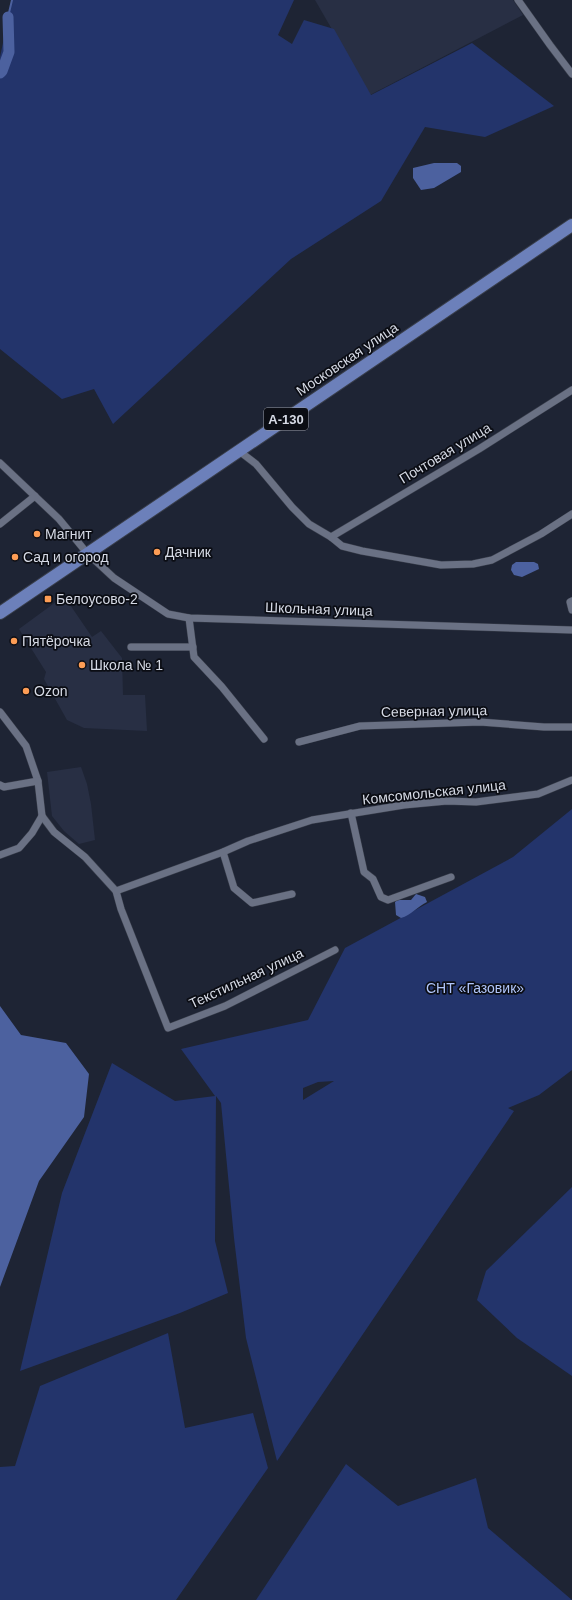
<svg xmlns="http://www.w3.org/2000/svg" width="572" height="1600" viewBox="0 0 572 1600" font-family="Arial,sans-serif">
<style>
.built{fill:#282f44}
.green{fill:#23346b;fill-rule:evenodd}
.water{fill:#4c619f}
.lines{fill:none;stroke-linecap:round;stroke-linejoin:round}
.stream{stroke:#4c619f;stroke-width:2}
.river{stroke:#4c619f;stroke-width:11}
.minor-casing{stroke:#393e4b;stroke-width:8}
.trunk-casing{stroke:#393e4b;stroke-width:14}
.minor{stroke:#6a7184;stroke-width:7}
.trunk{stroke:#6c80ba;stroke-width:12}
.poi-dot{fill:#fd9d55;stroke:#0b0d14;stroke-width:1.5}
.labels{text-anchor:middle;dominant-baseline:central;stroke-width:3.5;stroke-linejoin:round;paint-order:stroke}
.shield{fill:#0b0d14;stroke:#999ca6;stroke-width:1}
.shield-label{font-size:13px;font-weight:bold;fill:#d6dae5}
.street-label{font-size:14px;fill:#d6dae5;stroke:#0b0d14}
.poi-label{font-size:14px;fill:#d6dae5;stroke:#0b0d14;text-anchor:start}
.park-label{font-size:14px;fill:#b0c5fa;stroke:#0b0d14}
</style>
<rect width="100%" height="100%" fill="#1e2434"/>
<g class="built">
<path d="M315 0H513L523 15 370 95Z"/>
<path d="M64 596 92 637 101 631 122 658 123 695H145L147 731 84 728 67 720 44 679 46 672 19 629Z"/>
<path d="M81 767 87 784 91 804 95 840 79 844 64 831 52 816 47 772Z"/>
</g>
<g class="green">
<path d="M12 0H294L278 35 292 44 304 20 334 29 371 95 472 43 554 106 485 137 425 127 381 201 291 259 113 424 94 389 62 399 0 349V57Z"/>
<path d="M572 809V1070L539 1095 508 1108 514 1111 277 1461 246 1338 234 1238 221 1103 216 1096 215 1241 228 1293 180 1313 20 1371 62 1193 112 1063 175 1101 215 1096 181 1049 308 1020 345 948 513 857ZM334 1081 303 1100V1088L318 1082Z"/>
<path d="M572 1187V1376L517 1338 477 1300 486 1271Z"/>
<path d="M168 1333 185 1428 253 1413 268 1468 176 1600H0V1467L15 1466 40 1386Z"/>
<path d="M346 1464 398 1506 476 1478 488 1528 572 1600H256Z"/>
</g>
<g class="water">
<path d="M434 163H457L461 166V172L434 188 421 190 413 178V168Z"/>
<path d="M516 562H534L538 564 539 569 522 577 514 575 511 570 512 565Z"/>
<path d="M416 894 425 897 427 902C417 907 411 915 401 918L396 915 395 902 397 900H411Z"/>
<path d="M0 1006 21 1035 66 1043 89 1074 84 1117 39 1181 0 1287Z"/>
</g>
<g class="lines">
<path class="stream" d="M8 17 12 0"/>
<path class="river" d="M0 73 2 71 9 52 8 17"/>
<g class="minor-casing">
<g id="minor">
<path d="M518 0 550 45 572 74"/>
<path d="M239 451 256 464 292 507 309 524 331 537 342 546 362 551 441 565 473 564 492 560 541 534 572 514"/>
<path d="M0 463 59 519 87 553 114 578 168 614 189 618 572 630"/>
<path d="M0 524 35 496"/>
<path d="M331 537 479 449 572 390"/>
<path d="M572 601 570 602 572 610"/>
<path d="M189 618 194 657 222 687 264 739"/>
<path d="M131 647H193"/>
<path d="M0 712 26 746 38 781 42 816 54 832 85 857 116 891 121 909 168 1028 225 1006 335 950"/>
<path d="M299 742 360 726 480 722 544 727H572"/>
<path d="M0 785 4 787 38 781"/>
<path d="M351 813 364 872 373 879 381 897 388 900 451 877"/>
<path d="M223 852 234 888 252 903 292 894"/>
<path d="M0 855 19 848 32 833 42 816"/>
<path d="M116 891 223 852 248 841 312 820 404 805 447 801 476 802 538 794 572 780"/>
</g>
</g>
<g class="trunk-casing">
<path id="trunk" d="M0 613 572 225"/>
</g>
<use href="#minor" class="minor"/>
<use href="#trunk" class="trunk"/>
</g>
<g class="poi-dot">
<circle cx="37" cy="534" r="4"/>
<circle cx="157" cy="552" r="4"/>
<circle cx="15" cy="557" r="4"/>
<rect x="44" y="595" width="8" height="8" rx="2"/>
<circle cx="14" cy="641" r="4"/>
<circle cx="82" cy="665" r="4"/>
<circle cx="26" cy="691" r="4"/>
</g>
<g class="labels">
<rect class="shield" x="264" y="408" width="44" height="22" rx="3"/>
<g class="shield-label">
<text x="286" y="419">А-130</text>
</g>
<g class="street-label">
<text transform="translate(347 359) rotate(-34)">Московская улица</text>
<text transform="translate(445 453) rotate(-31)">Почтовая улица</text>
<text transform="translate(319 609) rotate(2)">Школьная улица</text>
<text transform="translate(434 711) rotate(-1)">Северная улица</text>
<text transform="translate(434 792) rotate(-6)">Комсомольская улица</text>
<text transform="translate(246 978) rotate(-25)">Текстильная улица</text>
</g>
<g class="poi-label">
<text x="45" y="534">Магнит</text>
<text x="165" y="552">Дачник</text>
<text x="23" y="557">Сад и огород</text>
<text x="56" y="599">Белоусово-2</text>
<text x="22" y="641">Пятёрочка</text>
<text x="90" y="665">Школа № 1</text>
<text x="34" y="691">Ozon</text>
</g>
<g class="park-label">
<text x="475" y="988">СНТ «Газовик»</text>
</g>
</g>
</svg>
